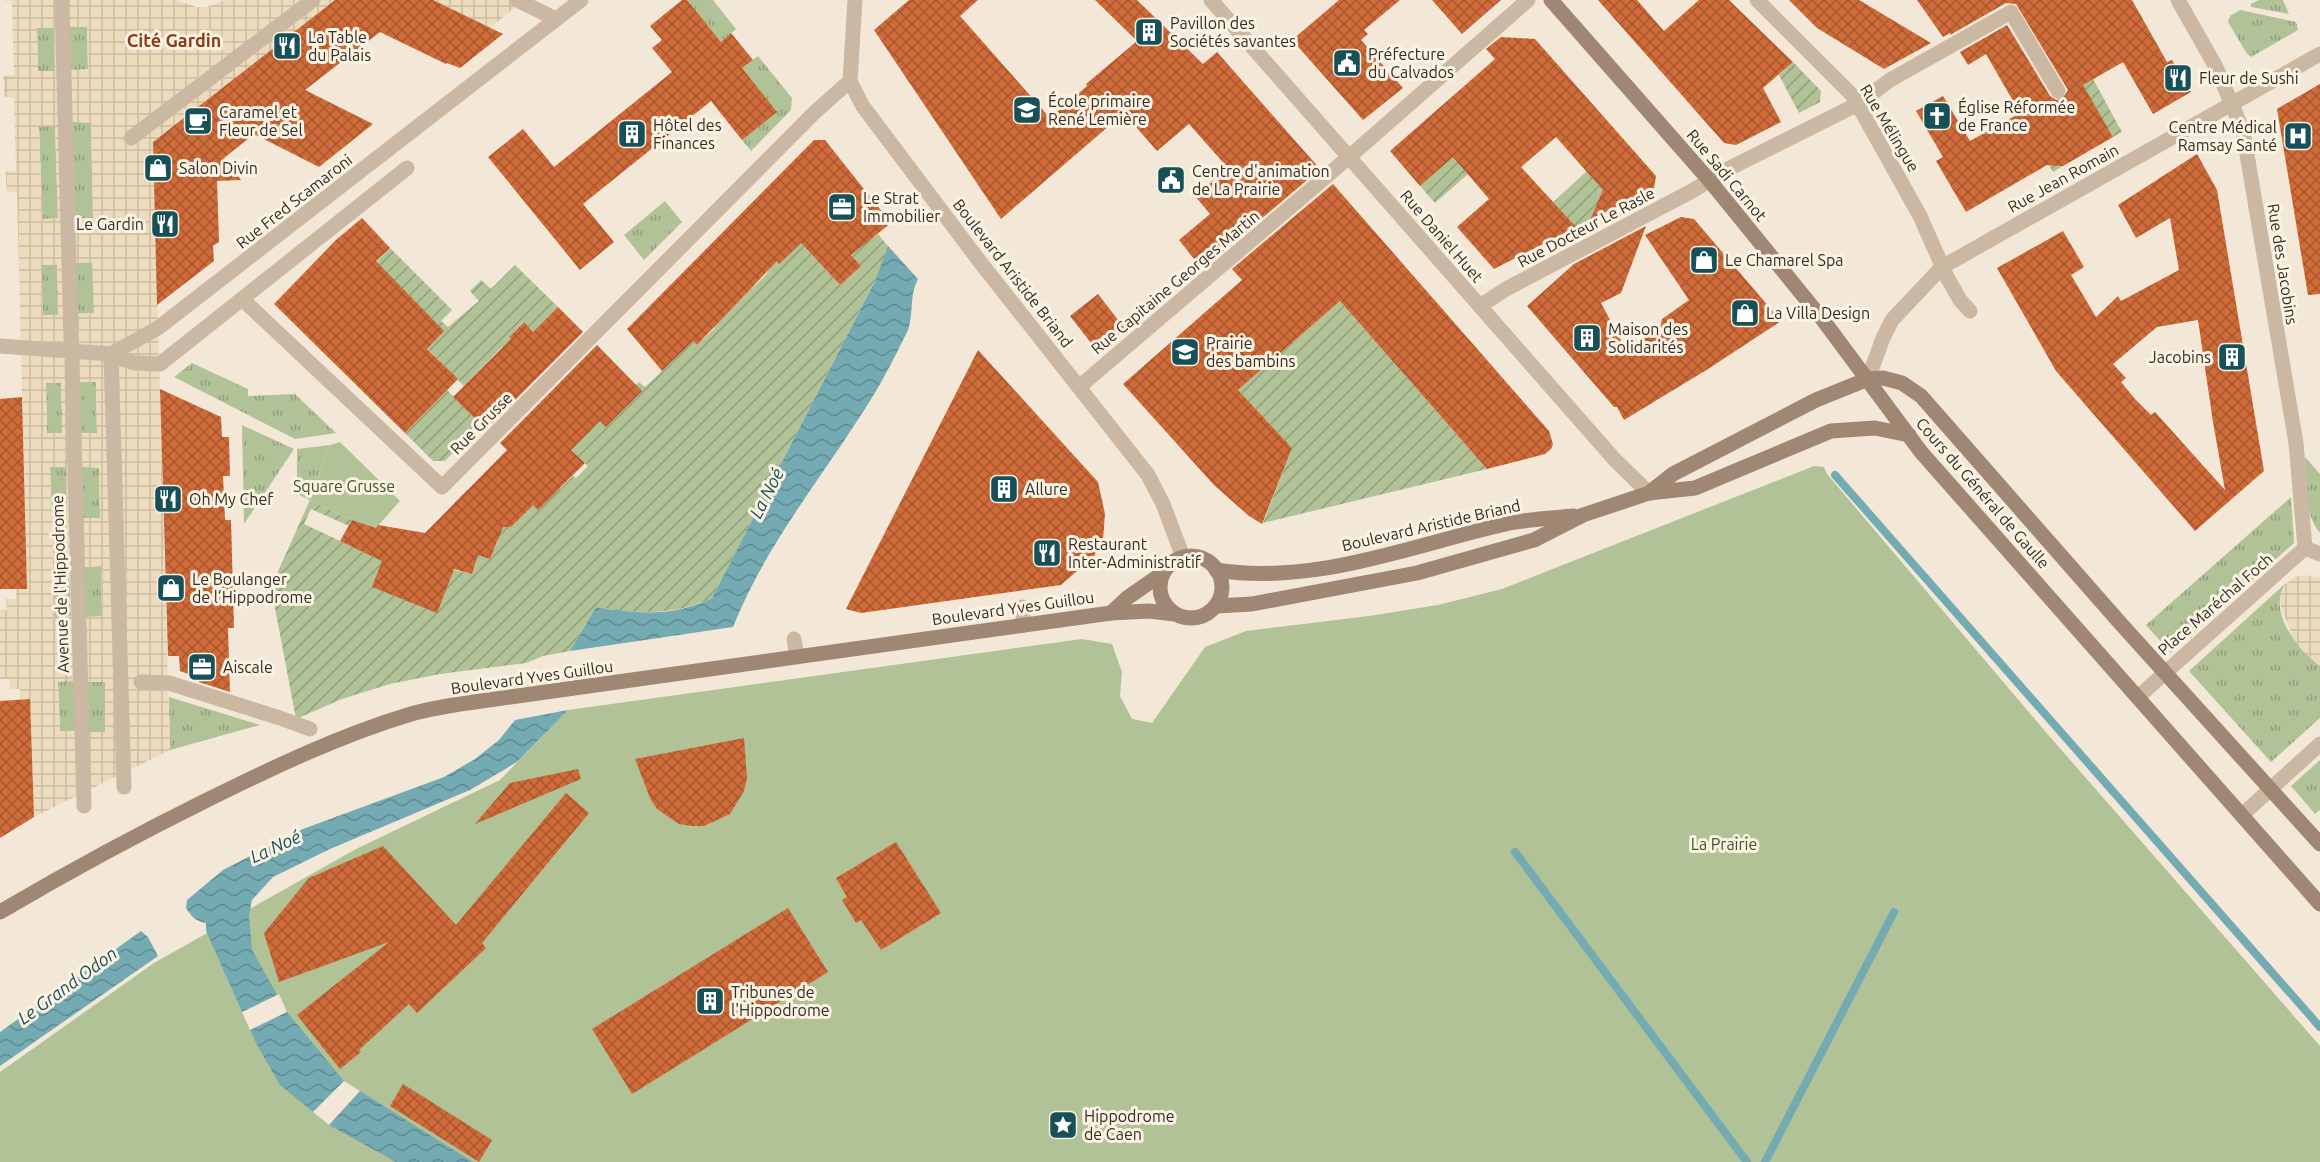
<svg xmlns="http://www.w3.org/2000/svg" width="2320" height="1162" viewBox="0 0 2320 1162" font-family="Ubuntu,sans-serif">
<style>
.grass{fill:url(#grass-tufts)}
.park{fill:#b0c296}
.garden{fill:url(#garden-furrows)}
.plaza{fill:url(#plaza-grid);fill-rule:evenodd}
.water{fill:url(#water-waves)}
.pier{fill:#f3e8d7}
.lines{fill:none;stroke-linecap:round;stroke-linejoin:round}
.stream{stroke:#74aab1;stroke-width:8}
.building{fill:url(#building-cross-hatch);fill-rule:evenodd}
.pedestrian{stroke:#cbb8a2;stroke-width:15}
.minor{stroke:#cbb8a2;stroke-width:15}
.tertiary{stroke:#cbb8a2;stroke-width:15}
.secondary{stroke:#9f8774;stroke-width:15}
.labels{text-anchor:middle;dominant-baseline:central;stroke-width:6;stroke-linejoin:round;paint-order:stroke}
.poi-label{font-size:16px;fill:#352c25;stroke:#faf2e3;text-anchor:start}
.street-label{font-size:16px;fill:#352c25;stroke:#faf2e3}
.park-label{font-size:16px;fill:#415527;stroke:#faf2e3}
.neighbourhood-label{font-size:18px;font-weight:bold;fill:#8a3d19;stroke:#faf2e3}
.water-label{font-size:18px;font-style:italic;fill:#185059;stroke:#faf2e3}
</style>
<defs>
<pattern id="grass-tufts" width="24" height="20" patternUnits="userSpaceOnUse" patternTransform="scale(1.5)"><rect width="24" height="20" fill="#b0c296"/><path d="M3 7l-1-3M5 7V3M7 7l1-3M15 17l-1-3M17 17v-4M19 17l1-3" fill="none" stroke="#909e7a"/></pattern>
<pattern id="garden-furrows" width="10" height="10" patternUnits="userSpaceOnUse" patternTransform="scale(1.5)"><rect width="10" height="10" fill="#b0c296"/><path d="M-1 1l2-2M0 10L10 0M9 11l2-2" fill="none" stroke="#909e7a"/></pattern>
<pattern id="plaza-grid" width="8" height="8" patternUnits="userSpaceOnUse" patternTransform="scale(1.5)"><rect width="8" height="8" fill="#ecdbbd"/><path d="M0 4h8M4 0v8" fill="none" stroke="#cbbca2"/></pattern>
<pattern id="water-waves" width="16" height="10" patternUnits="userSpaceOnUse" patternTransform="scale(1.5)"><rect width="16" height="10" fill="#74aab1"/><path d="M0 5q4-4 8 0t8 0" fill="none" stroke="#608b90"/></pattern>
<pattern id="building-cross-hatch" width="8" height="8" patternUnits="userSpaceOnUse" patternTransform="scale(1.5)"><rect width="8" height="8" fill="#cf6a39"/><path d="M0 0l8 8M0 8l8-8" fill="none" stroke="#a95730"/></pattern>
</defs>
<rect width="100%" height="100%" fill="#f3e8d7"/>
<g class="grass">
<path d="M687 0H713L736 29 721 42Z"/>
<path d="M2259 0H2283L2289 14 2251 7V4Z"/>
<path d="M2240 10 2296 22 2298 30 2251 57 2247 54 2228 22 2230 16Z"/>
<path d="M68 27H87L88 70H70Z"/>
<path d="M37 28H54L55 71H38Z"/>
<path d="M758 56 792 98 791 110 751 151 742 140V68Z"/>
<path d="M72 122H91L93 218H74Z"/>
<path d="M39 126H55L58 219H42Z"/>
<path d="M665 201 682 222 644 260 624 235Z"/>
<path d="M93 262 94 313 75 314V263Z"/>
<path d="M57 264 59 315H43L41 265Z"/>
<path d="M192 363 248 389V396L295 394 336 433 295 439 174 377Z"/>
<path d="M78 382H96L97 433H79Z"/>
<path d="M46 383H61L63 433H47Z"/>
<path d="M242 425 294 449 244 524Z"/>
<path d="M330 445 310 500 297 494V449Z"/>
<path d="M2305 457 2320 474V533C2303 513 2307 482 2305 457Z"/>
<path d="M50 467H66L67 518H52Z"/>
<path d="M81 467H99L100 518H82Z"/>
<path d="M2291 497 2294 543 2171 653 2146 625Z"/>
<path d="M69 566 71 617H55L53 567Z"/>
<path d="M101 566 102 617H84L83 567Z"/>
<path d="M2287 582C2265 610 2298 649 2320 666V718L2271 762 2189 671Z"/>
<path d="M58 681H74L76 731H60Z"/>
<path d="M105 681 106 732H87L86 682Z"/>
<path d="M169 697 260 725 170 750Z"/>
<path d="M2320 760V810L2315 814 2291 786Z"/>
</g>
<g class="park">
<path d="M340 442 400 501 376 528 352 520 310 500 330 445Z"/>
<path d="M1814 466 1824 467 1827 474 2044 730 2320 1046V1162H0V1072L154 963 356 849 500 780 568 710 1082 639 1112 644 1122 672 1120 696 1132 719 1152 723 1205 647 1246 631 1369 616 1438 605 1502 589Z"/>
</g>
<g class="garden">
<path d="M1793 62 1821 91 1820 102 1799 113 1779 75Z"/>
<path d="M2093 79 2122 132 2113 137 2093 103 2071 161 2053 172 2023 119Z"/>
<path d="M1464 138 1484 160 1435 203 1420 186 1439 169 1435 163Z"/>
<path d="M1587 171 1607 194 1598 210 1601 215 1572 229 1550 205Z"/>
<path d="M878 234 888 246 881 269 712 598C674 616 636 614 596 607L570 651 543 656 526 663 440 674 390 684 342 699 296 719 271 587 310 500 352 520 349 526 311 509 304 524 353 547 472 574 478 555 490 558 498 541 480 529 454 503 467 490 506 527H511L517 521V515L548 477 560 489 573 476 576 478 588 466 539 419 578 417 591 430 600 421 607 426 628 405 622 399 639 382 645 387 673 361 686 334 697 345 715 328 700 312C727 302 766 289 774 258L779 263 797 239 840 285 861 266 850 254Z"/>
<path d="M390 248 452 310 441 321 448 327 479 301 470 291 481 280 491 289 515 265 558 307 533 332 523 322 509 337 518 346 502 347 464 386 421 342 417 303 376 262Z"/>
<path d="M1340 301 1487 469 1263 523 1292 448 1238 390Z"/>
<path d="M447 390 481 424 445 461H433L405 433Z"/>
</g>
<g class="plaza">
<path d="M2 0H177L196 7H207L224 0H335L153 143 170 750 34 817 30 699H20V689H10L9 679H0V610H7L6 599H16V589L27 588 17 192H7L6 182V171H16L14 98 4 97V87L3 76 14 75 12 5 11 1ZM68 27H87L88 69 70 70ZM37 28H54L55 71H38ZM72 122 91 123 93 218H74ZM55 126 58 218 43 219 39 127ZM92 262 94 313 76 314 75 263ZM42 265H57L58 315H43ZM79 382H96L97 433H80ZM46 383H61L62 433H47ZM50 467H66L67 518H52ZM82 467 99 468 100 518H82ZM69 566 71 616 55 617 53 567ZM101 566 102 616 84 617V567ZM74 681 76 731H60L58 682ZM87 682H105V732H87Z"/>
<path d="M433 0H524L490 28Z"/>
<path d="M2305 575 2320 578V666L2302 650 2293 638 2281 607 2280 597 2285 585 2294 577Z"/>
</g>
<g class="water">
<path d="M888 246 918 279C909 296 914 312 908 330 894 359 879 388 861 415 816 485 764 549 733 627L570 651 596 607C636 614 674 617 712 598L875 281Z"/>
<path d="M568 710 517 762 470 790 330 849 273 877 252 900 249 915 252 950 287 1012 344 1081 473 1162H396L329 1125 280 1085 256 1043 206 931V923C195 921 192 917 186 908L187 900 223 870 303 829 444 777 475 759 499 740 515 720Z"/>
<path d="M141 931 148 937 158 956 0 1066V1032Z"/>
</g>
<g class="pier">
<path d="M279 994 287 1012 250 1030 242 1012Z"/>
<path d="M344 1081 360 1091 329 1125 313 1112Z"/>
</g>
<g class="lines">
<g class="stream">
<path d="M1835 475 2320 1027"/>
<path d="M1515 852 1747 1162"/>
<path d="M1765 1162 1894 912"/>
</g>
</g>
<g class="building">
<path d="M335 0H433L503 34 460 68 447 63 446 64 380 32 305 90 373 124 319 167 254 134 224 158 241 180 217 181 219 242 213 246 214 261 157 305 153 142Z"/>
<path d="M682 0H687L721 42 731 33 753 60 742 68 777 112 742 140 711 101 583 204 614 242 580 270 488 157 523 129 554 167 672 72 652 48 662 40 650 26Z"/>
<path d="M909 0H978L960 16 1050 118 1087 86 1086 84 1137 41 1095 0H1137L1203 64 1217 52 1320 169 1220 254 1216 250 1199 265 1179 240 1210 214 1195 196 1228 168 1189 124 1157 151 1124 113 1001 219 874 30Z"/>
<path d="M1339 0H1400L1364 30 1368 34 1361 40 1403 88 1363 120 1292 40Z"/>
<path d="M1432 0H1501L1462 34Z"/>
<path d="M1598 0H1637L1664 31 1699 0H1729L1793 62 1763 88 1781 122 1736 145 1724 143Z"/>
<path d="M1789 0H1859L1931 43 1884 69 1817 28Z"/>
<path d="M1917 0H2132L2167 62 2172 60 2191 92 2153 114 2123 62 2083 85 2113 137 2063 166 2047 165 1966 212 1936 161 1943 157 1916 111 1943 96 1970 141 2020 113 1986 54 1968 65 1960 52 2007 25 2050 96 2058 101 2062 100 2068 90 2016 4 2006 3 1950 35V33L1943 37Z"/>
<path d="M1501 37 1535 39 1656 176 1654 188 1590 220 1603 190 1556 137 1521 167 1576 227 1494 269 1457 227 1489 199 1453 157 1420 186 1390 151 1495 59 1486 49Z"/>
<path d="M2320 84V294L2308 295 2277 109Z"/>
<path d="M814 140H825L891 223 851 255 861 266 840 285 801 243 779 264 777 261 697 345 693 341 662 371 627 329Z"/>
<path d="M2197 154 2217 190 2264 471 2195 531 2056 371 1997 268 2063 231 2084 267 2071 275 2096 317 2118 296 2121 301 2179 270 2170 218 2136 238 2118 205ZM2198 320 2213 422 2225 490 2155 412 2151 415 2135 399 2121 382 2126 378 2113 364 2157 327Z"/>
<path d="M1333 184 1549 431 1553 444 1551 449 1545 454 1487 469 1340 301 1238 390 1292 448 1262 524 1249 516 1214 485 1123 384 1242 280 1232 269Z"/>
<path d="M1681 217 1694 219 1781 321 1708 369 1624 420 1617 407H1614L1527 306 1574 264 1646 226 1621 293 1601 303 1625 348 1660 329 1662 319 1689 300 1645 235Z"/>
<path d="M362 218 390 248 376 261 444 331 427 349 458 379 405 433 274 304 336 240Z"/>
<path d="M1098 294 1125 329 1098 352 1070 316Z"/>
<path d="M558 307 583 332 486 429 453 397 511 339 509 337 524 322 533 332Z"/>
<path d="M597 345 642 391 606 427 600 421 571 450 585 463 538 510 533 505 511 527H503L490 559 478 555 472 574 454 569 437 613 372 587 382 561 340 541 352 520 376 528 378 525 425 533 507 450 500 443Z"/>
<path d="M978 350 1098 482 1105 514 1103 540 1094 556 1061 585 861 613 846 609Z"/>
<path d="M160 389 221 417 222 437H229L230 476H223L225 520H231L234 628H228L230 692 199 682V678L180 671 179 656H168Z"/>
<path d="M22 397 27 589H0V399Z"/>
<path d="M30 699 34 817 0 838V701Z"/>
<path d="M744 738 747 778 744 791 730 814 704 826H692L679 824 657 809 650 798 635 759Z"/>
<path d="M578 769 581 779 475 824 510 783Z"/>
<path d="M566 793 589 813 482 943 486 948 417 1013 409 1004 359 1050 361 1052 340 1069 297 1015 389 942 279 982 264 933 309 878 383 846 456 925Z"/>
<path d="M896 842 941 913 881 950 861 920 856 923 842 900 847 897 836 878Z"/>
<path d="M788 908 828 972 632 1094 592 1029Z"/>
<path d="M403 1084 492 1140 479 1162 390 1106Z"/>
</g>
<g class="lines">
<g class="pedestrian">
<path d="M62 0 71 341"/>
<path d="M517 0 556 19"/>
<path d="M131 138 313 0"/>
<path d="M72 361 84 806"/>
<path d="M141 682 169 683 280 718 310 729"/>
</g>
<g class="minor">
<path d="M1211 0 1615 460 1649 493"/>
<path d="M1757 0 1853 96 1920 216 1947 277 1960 300 1970 311"/>
<path d="M242 299 442 487 815 112 850 81"/>
<path d="M1480 306 1506 289 1692 191 1730 168 1858 104 1890 80 2011 12 2058 91"/>
<path d="M0 346 111 354 158 328 581 0"/>
<path d="M111 354 124 787"/>
<path d="M111 354 134 363 160 364 407 168"/>
<path d="M1868 379 1883 338 1892 320 1942 267 2320 54"/>
<path d="M1079 387 1349 157 1528 0"/>
<path d="M1022 607 1024 625"/>
<path d="M794 639 797 657"/>
</g>
<g class="tertiary">
<path d="M855 0 850 81 862 105 977 258 1148 475 1163 504 1183 557"/>
<path d="M2178 0 2216 67 2243 131 2296 443 2305 548"/>
<path d="M2305 548 2320 554"/>
<path d="M2138 697 2305 548"/>
<path d="M2242 815 2320 744"/>
</g>
<g class="secondary">
<path d="M1551 0 1710 181 1823 320 1921 452 2320 904"/>
<path d="M1649 493 1673 474 1816 400 1868 379 1883 378 1902 383 1921 396 2121 624 2320 844"/>
<circle cx="1191" cy="587" r="31"/>
<path d="M1216 570C1317 586 1414 544 1510 523 1531 519 1553 518 1574 516"/>
<path d="M1216 606 1252 604 1417 573 1534 540 1583 515 1649 493 1695 488 1831 431 1875 428 1909 435"/>
<path d="M1111 613 1127 598 1163 573"/>
<path d="M0 912C68 872 138 834 209 799 274 767 341 735 411 714 443 705 477 702 510 697L1111 613 1149 611 1175 614"/>
</g>
</g>
<defs>
<g id="building-square" transform="scale(1.5)"><rect x="-9" y="-9" width="18" height="18" rx="4" fill="#185059" stroke="#faf2e3"/><path d="M-4-6H4V6H1V3H-1V6H-4ZM-2.5-4.3h1.7v1.8h-1.7ZM.8-4.3h1.7v1.8H.8ZM-2.5-1h1.7V.8h-1.7ZM.8-1h1.7V.8H.8Z" fill="#fff"/></g>
<g id="restaurant-square" transform="scale(1.5)"><rect x="-9" y="-9" width="18" height="18" rx="4" fill="#185059" stroke="#faf2e3"/><path d="M-5-6h1v4h1v-4h1v4h1v-4h1v5L-1.5 .5V6h-2V.5L-5-1ZM5-6V6H3V1.5H1.5Q1.5-4 5-6Z" fill="#fff"/></g>
<g id="civic-square" transform="scale(1.5)"><rect x="-9" y="-9" width="18" height="18" rx="4" fill="#185059" stroke="#faf2e3"/><path d="M-.6-6.5H3V-4.5H.6V-3L4-1V1h2V6H-6V1h2V-1L-.6-3ZM-1.2 2.5V6h2.4V2.5Z" fill="#fff"/></g>
<g id="school-square" transform="scale(1.5)"><rect x="-9" y="-9" width="18" height="18" rx="4" fill="#185059" stroke="#faf2e3"/><path d="M0-5L7-2L0 1L-7-2ZM-4 1L0 2.5L4 1V4Q0 6-4 4Z" fill="#fff"/></g>
<g id="church-square" transform="scale(1.5)"><rect x="-9" y="-9" width="18" height="18" rx="4" fill="#185059" stroke="#faf2e3"/><path d="M-1.2-6h2.4v3.5h3.3v2.4h-3.3V6h-2.4V-.1h-3.3v-2.4h3.3Z" fill="#fff"/></g>
<g id="cafe-square" transform="scale(1.5)"><rect x="-9" y="-9" width="18" height="18" rx="4" fill="#185059" stroke="#faf2e3"/><path d="M-5.5-4.5H6V0H3Q3 3.5 0 3.5H-2.5Q-5.5 3.5-5.5 0ZM3-3.2v2h1.7v-2ZM-6 4.5H4V6H-6Z" fill="#fff"/></g>
<g id="hospital-square" transform="scale(1.5)"><rect x="-9" y="-9" width="18" height="18" rx="4" fill="#185059" stroke="#faf2e3"/><path d="M-5-5h3v3.5h4V-5h3V5h-3V1.5h-4V5h-3Z" fill="#fff"/></g>
<g id="shop-square" transform="scale(1.5)"><rect x="-9" y="-9" width="18" height="18" rx="4" fill="#185059" stroke="#faf2e3"/><path d="M-5-2.5h2.3a2.7 3.5 0 0 1 5.4 0H5L5.5 6h-11ZM-1.5-2.5h3a1.5 2.3 0 0 0-3 0Z" fill="#fff"/></g>
<g id="office-square" transform="scale(1.5)"><rect x="-9" y="-9" width="18" height="18" rx="4" fill="#185059" stroke="#faf2e3"/><path d="M-6-3h4V-5.5h4V-3h4V5H-6ZM-1-4.5V-3h2v-1.5ZM-6 0V1H6V0Z" fill="#fff"/></g>
<g id="sight-square" transform="scale(1.5)"><rect x="-9" y="-9" width="18" height="18" rx="4" fill="#185059" stroke="#faf2e3"/><path d="M0-6L1.8-2.2L6-1.7L2.9 1.2L3.7 5.4L0 3.3L-3.7 5.4L-2.9 1.2L-6-1.7L-1.8-2.2Z" fill="#fff"/></g>
</defs>
<g fill-rule="evenodd">
<use href="#building-square" x="1149" y="32"/>
<use href="#restaurant-square" x="287" y="46"/>
<use href="#civic-square" x="1347" y="63"/>
<use href="#restaurant-square" x="2178" y="78"/>
<use href="#school-square" x="1027" y="110"/>
<use href="#church-square" x="1937" y="116"/>
<use href="#cafe-square" x="198" y="121"/>
<use href="#building-square" x="632" y="134"/>
<use href="#hospital-square" x="2298" y="136"/>
<use href="#shop-square" x="158" y="168"/>
<use href="#civic-square" x="1171" y="180"/>
<use href="#office-square" x="842" y="207"/>
<use href="#restaurant-square" x="165" y="224"/>
<use href="#shop-square" x="1704" y="260"/>
<use href="#shop-square" x="1745" y="313"/>
<use href="#building-square" x="1587" y="338"/>
<use href="#school-square" x="1185" y="352"/>
<use href="#building-square" x="2232" y="357"/>
<use href="#building-square" x="1004" y="489"/>
<use href="#restaurant-square" x="168" y="499"/>
<use href="#restaurant-square" x="1047" y="553"/>
<use href="#shop-square" x="171" y="588"/>
<use href="#office-square" x="202" y="667"/>
<use href="#building-square" x="710" y="1001"/>
<use href="#sight-square" x="1063" y="1125"/>
</g>
<g class="labels">
<g class="poi-label">
<text x="1170" y="23">Pavillon des<tspan x="1170" dy="18">Sociétés savantes</tspan></text>
<text x="308" y="37">La Table<tspan x="308" dy="18">du Palais</tspan></text>
<text x="1368" y="54">Préfecture<tspan x="1368" dy="18">du Calvados</tspan></text>
<text x="2199" y="78">Fleur de Sushi</text>
<text x="1048" y="101">École primaire<tspan x="1048" dy="18">René Lemière</tspan></text>
<text x="1958" y="107">Église Réformée<tspan x="1958" dy="18">de France</tspan></text>
<text x="219" y="112">Caramel et<tspan x="219" dy="18">Fleur de Sel</tspan></text>
<text x="653" y="125">Hôtel des<tspan x="653" dy="18">Finances</tspan></text>
<text x="2277" y="127" text-anchor="end">Centre Médical<tspan x="2277" dy="18">Ramsay Santé</tspan></text>
<text x="179" y="168">Salon Divin</text>
<text x="1192" y="171">Centre d'animation<tspan x="1192" dy="18">de La Prairie</tspan></text>
<text x="863" y="198">Le Strat<tspan x="863" dy="18">Immobilier</tspan></text>
<text x="144" y="224" text-anchor="end">Le Gardin</text>
<text x="1725" y="260">Le Chamarel Spa</text>
<text x="1766" y="313">La Villa Design</text>
<text x="1608" y="329">Maison des<tspan x="1608" dy="18">Solidarités</tspan></text>
<text x="1206" y="343">Prairie<tspan x="1206" dy="18">des bambins</tspan></text>
<text x="2211" y="357" text-anchor="end">Jacobins</text>
<text x="1025" y="489">Allure</text>
<text x="189" y="499">Oh My Chef</text>
<text x="1068" y="544">Restaurant<tspan x="1068" dy="18">Inter-Administratif</tspan></text>
<text x="192" y="579">Le Boulanger<tspan x="192" dy="18">de l’Hippodrome</tspan></text>
<text x="223" y="667">Aiscale</text>
<text x="731" y="992">Tribunes de<tspan x="731" dy="18">l'Hippodrome</tspan></text>
<text x="1084" y="1116">Hippodrome<tspan x="1084" dy="18">de Caen</tspan></text>
</g>
<g class="street-label">
<text transform="translate(1890 128) rotate(59)">Rue Mélingue</text>
<text transform="translate(1727 175) rotate(50)">Rue Sadi Carnot</text>
<text transform="translate(2063 178) rotate(-29)">Rue Jean Romain</text>
<text transform="translate(294 201) rotate(-38)">Rue Fred Scamaroni</text>
<text transform="translate(1586 227) rotate(-28)">Rue Docteur Le Rasle</text>
<text transform="translate(1442 236) rotate(49)">Rue Daniel Huet</text>
<text transform="translate(2283 264) rotate(81)">Rue des Jacobins</text>
<text transform="translate(1013 273) rotate(52)">Boulevard Aristide Briand</text>
<text transform="translate(1175 282) rotate(-40)">Rue Capitaine Georges Martin</text>
<text transform="translate(481 423) rotate(-45)">Rue Grusse</text>
<text transform="translate(1983 493) rotate(49)">Cours du Général de Gaulle</text>
<text transform="translate(1431 525) rotate(-13)">Boulevard Aristide Briand</text>
<text transform="translate(60 584) rotate(-92)">Avenue de l'Hippodrome</text>
<text transform="translate(2215 604) rotate(-41)">Place Maréchal Foch</text>
<text transform="translate(1013 608) rotate(-8)">Boulevard Yves Guillou</text>
<text transform="translate(532 677) rotate(-8)">Boulevard Yves Guillou</text>
</g>
<g class="park-label">
<text x="344" y="486">Square Grusse</text>
<text x="1724" y="844">La Prairie</text>
</g>
<g class="neighbourhood-label">
<text x="174" y="40">Cité Gardin</text>
</g>
<g class="water-label">
<text transform="translate(766 493) rotate(-63)">La Noé</text>
<text transform="translate(275 846) rotate(-25)">La Noé</text>
<text transform="translate(67 985) rotate(-36)">Le Grand Odon</text>
</g>
</g>
</svg>
